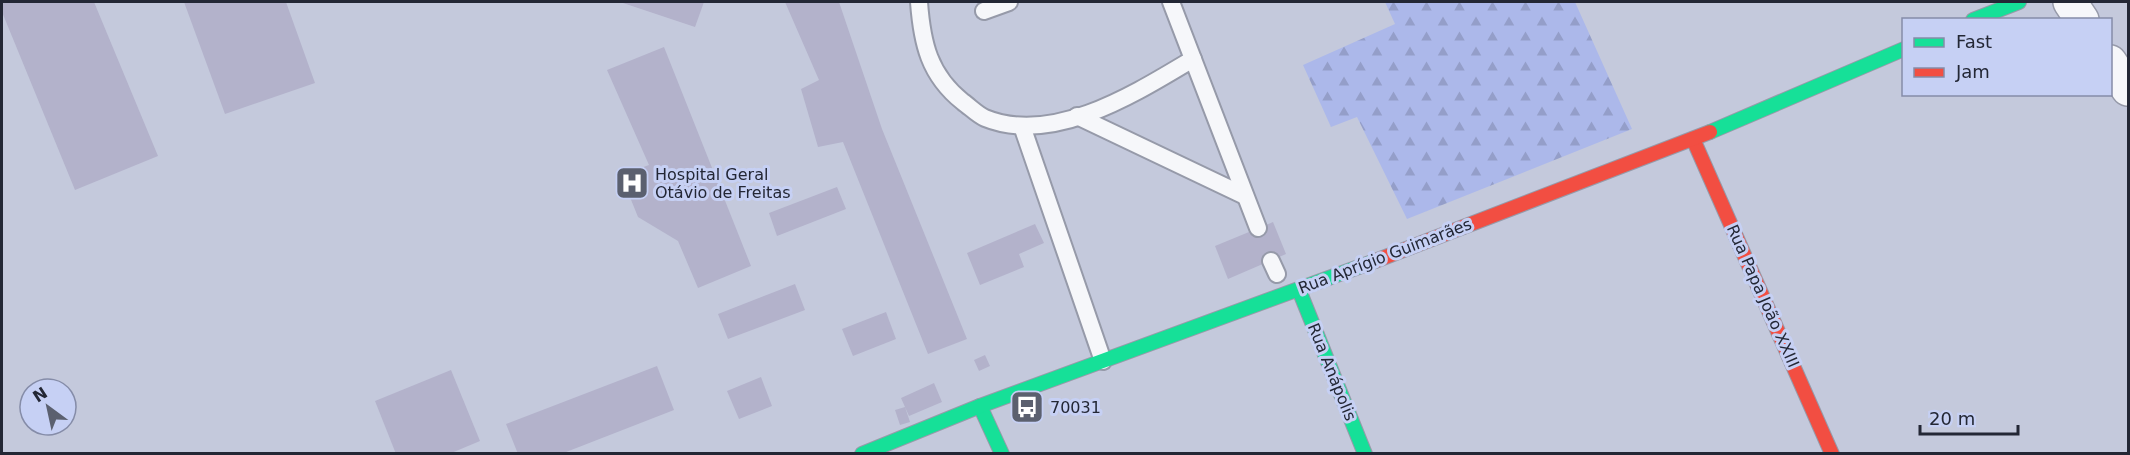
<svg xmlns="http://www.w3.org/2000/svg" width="2130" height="455" viewBox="0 0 2130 455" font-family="'DejaVu Sans',sans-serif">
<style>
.forest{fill:url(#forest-firs)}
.building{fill:#b3b2cb}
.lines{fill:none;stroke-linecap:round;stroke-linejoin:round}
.lane-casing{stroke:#969aa9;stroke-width:20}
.street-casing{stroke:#969aa9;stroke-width:36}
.fast-casing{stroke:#969aa9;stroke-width:16}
.jam-casing{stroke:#969aa9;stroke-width:16}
.lane{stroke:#f6f7fa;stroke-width:16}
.street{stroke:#f6f7fa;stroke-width:33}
.fast{stroke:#16e098;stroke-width:14}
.jam{stroke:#f24e42;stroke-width:14}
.labels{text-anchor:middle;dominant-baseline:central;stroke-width:6;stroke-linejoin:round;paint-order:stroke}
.poi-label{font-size:16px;fill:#232735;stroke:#c6d0f4;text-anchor:start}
.street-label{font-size:16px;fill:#232735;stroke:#c6d0f4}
</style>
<defs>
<pattern id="forest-firs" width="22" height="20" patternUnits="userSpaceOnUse" patternTransform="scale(1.5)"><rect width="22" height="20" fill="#acb8ea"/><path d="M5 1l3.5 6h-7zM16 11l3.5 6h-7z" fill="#949ec9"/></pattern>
</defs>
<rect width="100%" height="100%" fill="#c4c9dc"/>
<path class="forest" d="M1385 2H1575L1632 129 1407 219 1357 117 1331 127 1303 65 1395 24Z"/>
<g class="building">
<path d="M2 2H94L158 156 75 190 2 12Z"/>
<path d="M184 2H286L315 83 225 114Z"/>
<path d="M620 2H704L695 27Z"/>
<path d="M785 2H839L882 129 967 339 928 354 843 142 818 147 801 89 819 80Z"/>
<path d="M664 47 751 266 698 288 678 241 638 217 621 175 649 165 607 70Z"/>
<path d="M837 187 846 209 777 236 769 213Z"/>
<path d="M1273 222 1286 254 1228 279 1215 246Z"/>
<path d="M1035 224 1044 243 1019 254 1024 267 980 285 967 253Z"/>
<path d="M795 284 805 310 728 339 718 314Z"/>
<path d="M886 312 896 339 853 356 842 329Z"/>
<path d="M985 355 990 366 979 371 974 360Z"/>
<path d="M657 366 674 410 561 454H518L506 424Z"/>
<path d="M451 370 480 441 449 454H396L375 401Z"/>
<path d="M761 377 772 406 739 419 727 391Z"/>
<path d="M934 383 942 402 909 416 905 407 910 422 900 425 895 410 905 407 901 398Z"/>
</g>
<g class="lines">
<g class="lane-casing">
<g id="lane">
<path d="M919 2C922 43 929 75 963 102 970 107 978 115 985 118 1053 146 1136 93 1193 59"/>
<path d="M1171 2 1258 228"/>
<path d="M984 11 1009 2"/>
<path d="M1077 116 1245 196"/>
<path d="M1022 126 1103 361"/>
<path d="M1271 261 1277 274"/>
</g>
</g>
<g class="street-casing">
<g id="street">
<path d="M2070 2 2082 20"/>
<path d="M2110 62 2128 89"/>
</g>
</g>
<g class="fast-casing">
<g id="fast">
<path d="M1973 20 2019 2"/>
<path d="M1710 132 1904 49"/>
<path d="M1299 290 1365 454"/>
<path d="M980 406 1002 454"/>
<path d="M862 454 980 406 1375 261"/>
</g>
</g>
<g class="jam-casing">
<g id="jam">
<path d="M1693 139 1832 454"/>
<path d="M1375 261 1710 132"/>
</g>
</g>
<use href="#lane" class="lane"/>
<use href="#street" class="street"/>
<use href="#fast" class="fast"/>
<use href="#jam" class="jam"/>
</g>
<defs>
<g id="hospital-square" transform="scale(1.725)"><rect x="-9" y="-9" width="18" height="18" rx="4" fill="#5b606f" stroke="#c6d0f4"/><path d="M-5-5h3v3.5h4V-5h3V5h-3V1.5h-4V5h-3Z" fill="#fff"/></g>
<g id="bus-square" transform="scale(1.725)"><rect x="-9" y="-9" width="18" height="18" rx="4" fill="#5b606f" stroke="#c6d0f4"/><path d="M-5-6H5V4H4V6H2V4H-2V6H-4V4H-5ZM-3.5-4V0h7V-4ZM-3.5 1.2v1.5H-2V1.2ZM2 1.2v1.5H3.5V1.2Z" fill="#fff"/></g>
</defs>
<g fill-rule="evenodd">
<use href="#hospital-square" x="632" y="183"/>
<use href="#bus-square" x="1027" y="407"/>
</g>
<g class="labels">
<g class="poi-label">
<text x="655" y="174">Hospital Geral<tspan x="655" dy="18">Otávio de Freitas</tspan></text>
<text x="1050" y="407">70031</text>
</g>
<g class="street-label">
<text transform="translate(1385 256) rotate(-21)">Rua Aprígio Guimarães</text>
<text transform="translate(1763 296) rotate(66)">Rua Papa João XXIII</text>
<text transform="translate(1332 372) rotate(68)">Rua Anápolis</text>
</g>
</g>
<rect width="2130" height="455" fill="none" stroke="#232735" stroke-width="6"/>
<rect x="1902" y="18" width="210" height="78" fill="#c6d0f4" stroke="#858ca8" stroke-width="1.5"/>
<rect x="1914" y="38" width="30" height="9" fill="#16e098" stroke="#858ca8" stroke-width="1.5"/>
<text x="1956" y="48" font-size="18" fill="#232735">Fast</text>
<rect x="1914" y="68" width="30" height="9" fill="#f24e42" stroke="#858ca8" stroke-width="1.5"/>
<text x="1956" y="78" font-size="18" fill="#232735">Jam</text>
<g transform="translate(48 407) rotate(327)"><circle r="28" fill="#c6d0f4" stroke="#858ca8" stroke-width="1.5"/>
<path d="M0-4.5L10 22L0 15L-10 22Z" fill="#5b606f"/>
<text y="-9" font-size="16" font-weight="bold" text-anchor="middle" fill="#232735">N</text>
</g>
<path d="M1920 425v9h98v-9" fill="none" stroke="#232735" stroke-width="3"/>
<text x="1929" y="425" font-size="18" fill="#232735" stroke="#c6d0f4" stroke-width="4.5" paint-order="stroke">20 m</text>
</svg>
